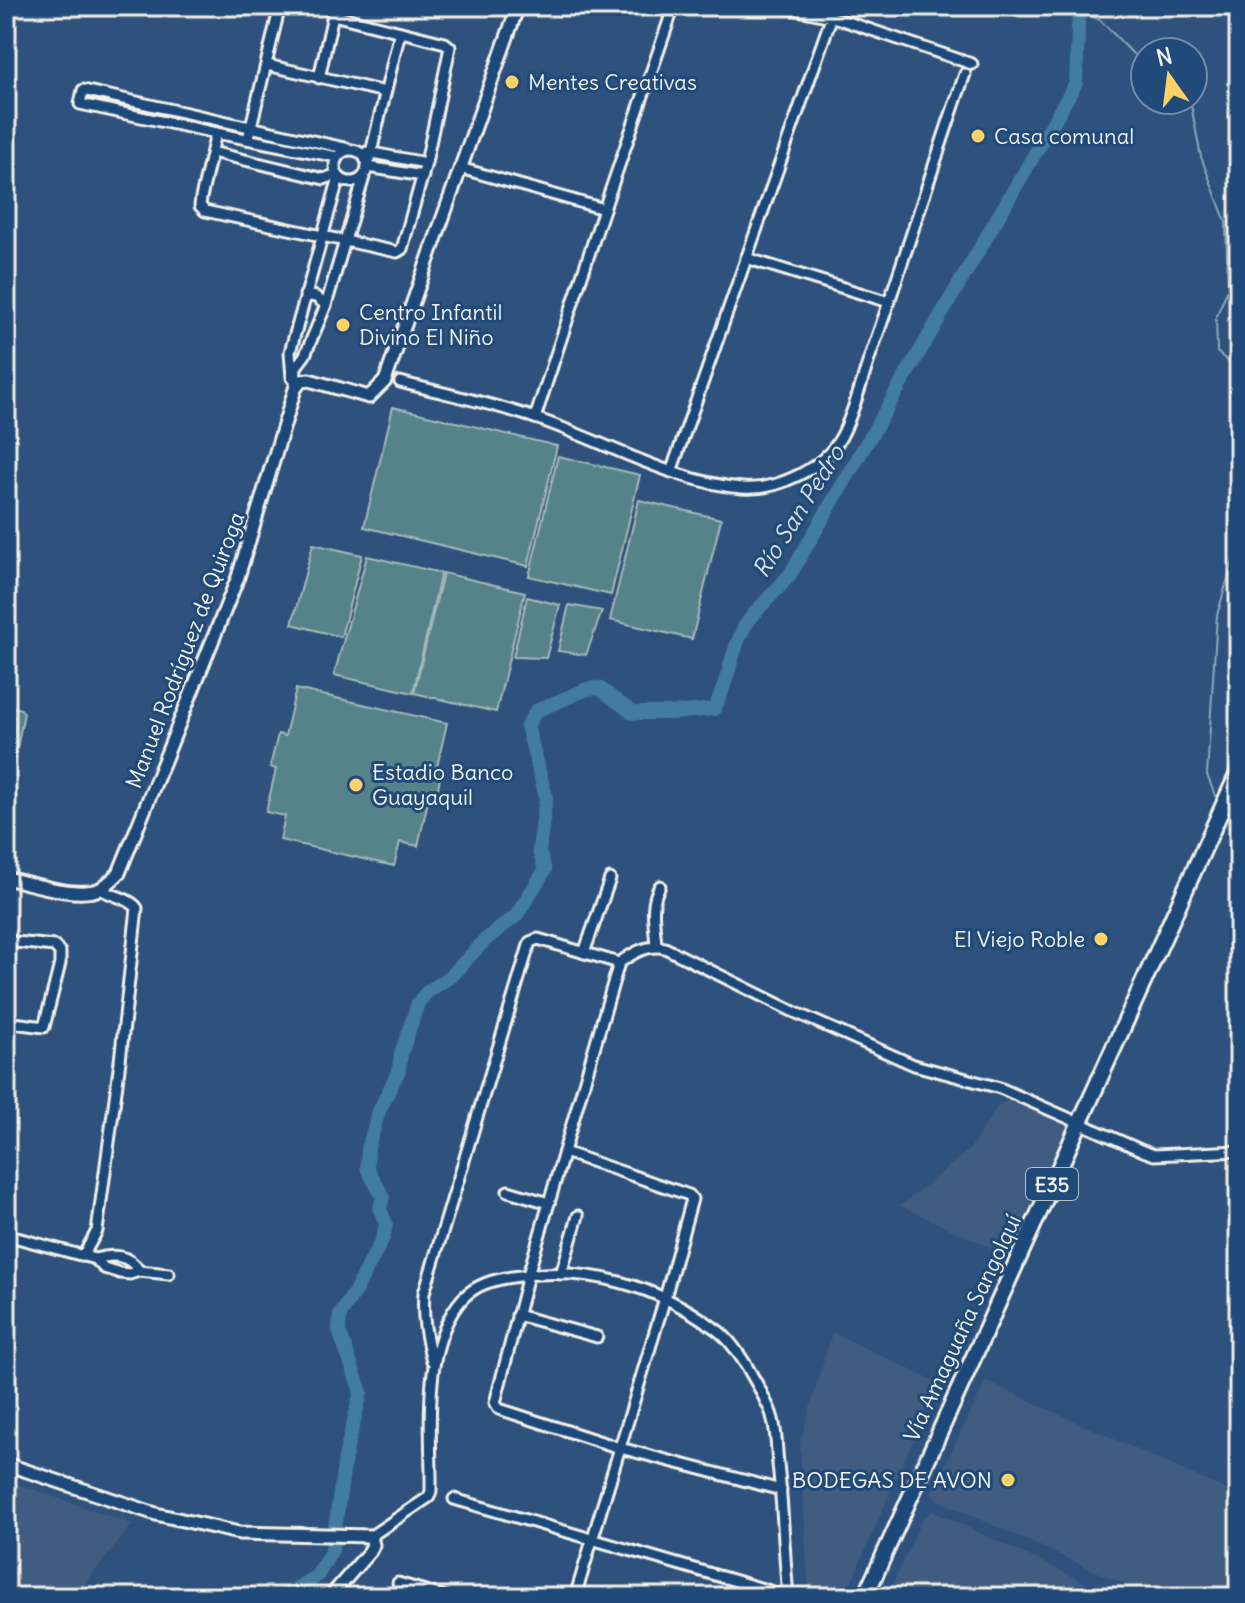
<svg xmlns="http://www.w3.org/2000/svg" width="1245" height="1603" viewBox="0 0 1245 1603" font-family="Delius,sans-serif">
<style>
.built{fill:#3f5c80}
.green{fill:#568289;stroke:#a5bab8;stroke-width:2}
.lines{fill:none;stroke-linecap:round;stroke-linejoin:round}
.stream{stroke:#8aaabc;stroke-width:2}
.river{stroke:#437b9e;stroke-width:14}
.minor-casing{stroke:#f4f1e8;stroke-width:15}
.tertiary-casing{stroke:#f4f1e8;stroke-width:17}
.trunk-casing{stroke:#f4f1e8;stroke-width:20}
.minor{stroke:#1f4a7a;stroke-width:9}
.tertiary{stroke:#1f4a7a;stroke-width:11}
.trunk{stroke:#1f4a7a;stroke-width:14}
.poi-dot{fill:#ffd166;stroke:#1f4a7a;stroke-width:3}
.labels{text-anchor:middle;dominant-baseline:central;stroke-width:6;stroke-linejoin:round;paint-order:stroke}
.shield{fill:#1f4a7a;stroke:#b4bfc7;stroke-width:2}
.shield-label{font-size:20px;font-weight:bold;fill:#f4f1e8}
.poi-label{font-size:22px;fill:#f4f1e8;stroke:#1f4a7a;text-anchor:start}
.street-label{font-size:22px;fill:#f4f1e8;stroke:#1f4a7a}
.water-label{font-size:24px;font-style:italic;fill:#d9dfdd;stroke:#1f4a7a}
</style>
<rect width="100%" height="100%" fill="#2e527d"/>
<filter id="ink" filterUnits="userSpaceOnUse"><feTurbulence type="fractalNoise" baseFrequency=".0125" numOctaves="2"/><feDisplacementMap in="SourceGraphic" scale="16" xChannelSelector="R" yChannelSelector="G"/><feConvolveMatrix kernelMatrix="1 2 1 2 8 2 1 2 1" color-interpolation-filters="sRGB"/></filter>
<g filter="url(#ink)">
<g class="built">
<path d="M1015 1097 1070 1122 1007 1255 900 1206 970 1149 998 1105Z"/>
<path d="M832 1332 938 1383 845 1597H809L800 1443Z"/>
<path d="M986 1381 1229 1491 1239 1519V1597H1153L937 1500 931 1493Z"/>
<path d="M6 1480 133 1524 74 1597H6Z"/>
<path d="M933 1511 1117 1597H887L923 1517Z"/>
</g>
<g class="green">
<path d="M393 407 557 446 528 566 364 527Z"/>
<path d="M558 456 640 475 611 595 529 576Z"/>
<path d="M639 500 721 519 692 639 610 620Z"/>
<path d="M313 544 362 555 341 637 292 624Z"/>
<path d="M367 556 441 573 413 693 334 675Z"/>
<path d="M443 573 525 592 496 712 414 693Z"/>
<path d="M527 597 560 605 546 658 513 657Z"/>
<path d="M569 605 602 611 586 655 558 651Z"/>
<path d="M296 689 447 723 437 767 442 769 435 802 428 801 418 846 400 842 394 866 280 840 285 816 266 812 276 769 270 767 278 734 285 736Z"/>
<path d="M11 706 21 709 24 713 6 803V770L16 721 14 717 10 719 6 736V710Z"/>
</g>
<g class="lines">
<g class="stream">
<path d="M1080 11 1100 20 1140 61H1145"/>
<path d="M1190 100 1201 157 1226 222 1228 289 1216 317 1217 352 1239 371"/>
<path d="M1229 290 1239 299"/>
<path d="M1216 798 1207 775 1217 615 1239 541"/>
<path d="M1234 823 1239 824"/>
<path d="M1239 1279V1290"/>
</g>
<path class="river" d="M282 1597 317 1576 332 1550 345 1457 361 1392 339 1331 340 1315 356 1290 383 1238 386 1224 380 1209 383 1197 367 1168 368 1148 379 1111 399 1070 401 1054 418 1003 426 993 451 976 485 940 516 916 545 870 539 851 546 797 527 726 536 711 587 689 599 688 633 713H672L714 709C729 683 730 652 745 626 757 607 777 592 791 573L1076 83 1079 6"/>
<g class="minor-casing">
<g id="minor">
<path d="M777 6 833 17 972 64"/>
<path d="M949 6H952"/>
<path d="M333 15 445 43 450 47 426 163 402 249 397 252 205 211 200 206 201 198 216 133 80 104 83 90 349 149"/>
<path d="M267 65 385 92"/>
<path d="M319 78 335 6"/>
<path d="M216 133 337 157"/>
<path d="M248 139 280 6"/>
<circle cx="351" cy="166" r="16"/>
<path d="M212 152 324 179 337 174"/>
<path d="M367 152 426 163"/>
<path d="M368 165 400 32"/>
<path d="M368 167 423 176"/>
<path d="M460 168 604 209"/>
<path d="M746 258 889 302"/>
<path d="M305 295 316 297 326 305"/>
<path d="M292 378 290 352 339 177"/>
<path d="M400 382C445 394 491 403 535 418 602 440 672 482 742 488 777 491 824 468 841 437 854 414 864 372 874 345 906 256 933 164 965 74"/>
<path d="M295 389 296 367 305 355 326 305 364 177"/>
<path d="M535 418 604 209 674 6"/>
<path d="M671 472 829 24"/>
<path d="M6 941 54 946 60 952V964L44 1027 6 1022"/>
<path d="M656 946C655 926 649 904 660 886"/>
<path d="M584 953 610 879"/>
<path d="M564 1152 689 1195 692 1199 665 1298 575 1597"/>
<path d="M508 1191 549 1203"/>
<path d="M6 1235 95 1259 104 1268 120 1273 130 1274 139 1271 169 1274"/>
<path d="M83 1256 97 1231 120 1061 137 908C130 898 111 896 100 889"/>
<path d="M95 1259C113 1254 129 1254 139 1271"/>
<path d="M561 1274 578 1216"/>
<path d="M517 1315 597 1337"/>
<path d="M432 1361C426 1337 422 1317 424 1293L530 942 538 939 619 963"/>
<path d="M781 1490 620 1448 499 1409 495 1403 528 1275 619 963C633 953 647 944 665 948L792 1011 914 1065 1000 1088 1143 1151 1154 1155 1239 1151"/>
<path d="M454 1499 787 1596"/>
<path d="M371 1536 429 1497 431 1491C432 1432 420 1346 463 1298 477 1284 493 1280 512 1277 585 1265 658 1285 717 1330 737 1344 760 1388 770 1410 777 1427 776 1446 778 1464 783 1508 784 1553 788 1597"/>
<path d="M398 1583 446 1597"/>
</g>
</g>
<g class="tertiary-casing">
<g id="tertiary">
<path d="M6 878C31 883 76 899 100 889 107 885 113 879 119 873L238 577 295 389 301 381 309 380 369 397 385 381 518 6"/>
<path d="M6 1464 156 1514 239 1533 371 1536 373 1545 370 1551 330 1597"/>
</g>
</g>
<g class="trunk-casing">
<path id="trunk" d="M865 1597 1239 771"/>
</g>
<use href="#minor" class="minor"/>
<use href="#tertiary" class="tertiary"/>
<use href="#trunk" class="trunk"/>
</g>
</g>
<g class="poi-dot">
<circle cx="512" cy="82" r="8"/>
<circle cx="978" cy="136" r="8"/>
<circle cx="343" cy="325" r="8"/>
<circle cx="356" cy="785" r="8"/>
<circle cx="1101" cy="939" r="8"/>
<circle cx="1008" cy="1480" r="8"/>
</g>
<g class="labels">
<rect class="shield" x="1026" y="1168" width="52" height="32" rx="6"/>
<g class="shield-label">
<text x="1052" y="1184">E35</text>
</g>
<g class="poi-label">
<text x="528" y="82">Mentes Creativas</text>
<text x="994" y="136">Casa comunal</text>
<text x="359" y="312">Centro Infantil<tspan x="359" dy="25">Divino El Niño</tspan></text>
<text x="372" y="772">Estadio Banco<tspan x="372" dy="25">Guayaquil</tspan></text>
<text x="1085" y="939" text-anchor="end">El Viejo Roble</text>
<text x="992" y="1480" text-anchor="end">BODEGAS DE AVON</text>
</g>
<g class="street-label">
<text transform="translate(185 650) rotate(-69)">Manuel Rodríguez de Quiroga</text>
<text transform="translate(962 1328) rotate(-65)">Vía Amaguaña Sangolquí</text>
</g>
<g class="water-label">
<text transform="translate(798 511) rotate(-58)">Río San Pedro</text>
</g>
</g>
<rect width="1245" height="1603" fill="none" stroke="#1f4a7a" stroke-width="32"/>
<rect x="16" y="16" width="1213" height="1571" fill="none" stroke="#f4f1e8" stroke-width="3" filter="url(#ink)"/>
<g transform="translate(1169 76) rotate(346)"><circle r="38" fill="#1f4a7a" stroke="#748da6" stroke-width="2"/>
<path d="M0-6L14 30L0 20L-14 30Z" fill="#ffd166"/>
<text y="-12" font-size="22" font-weight="bold" text-anchor="middle" fill="#f4f1e8">N</text>
</g>
</svg>
